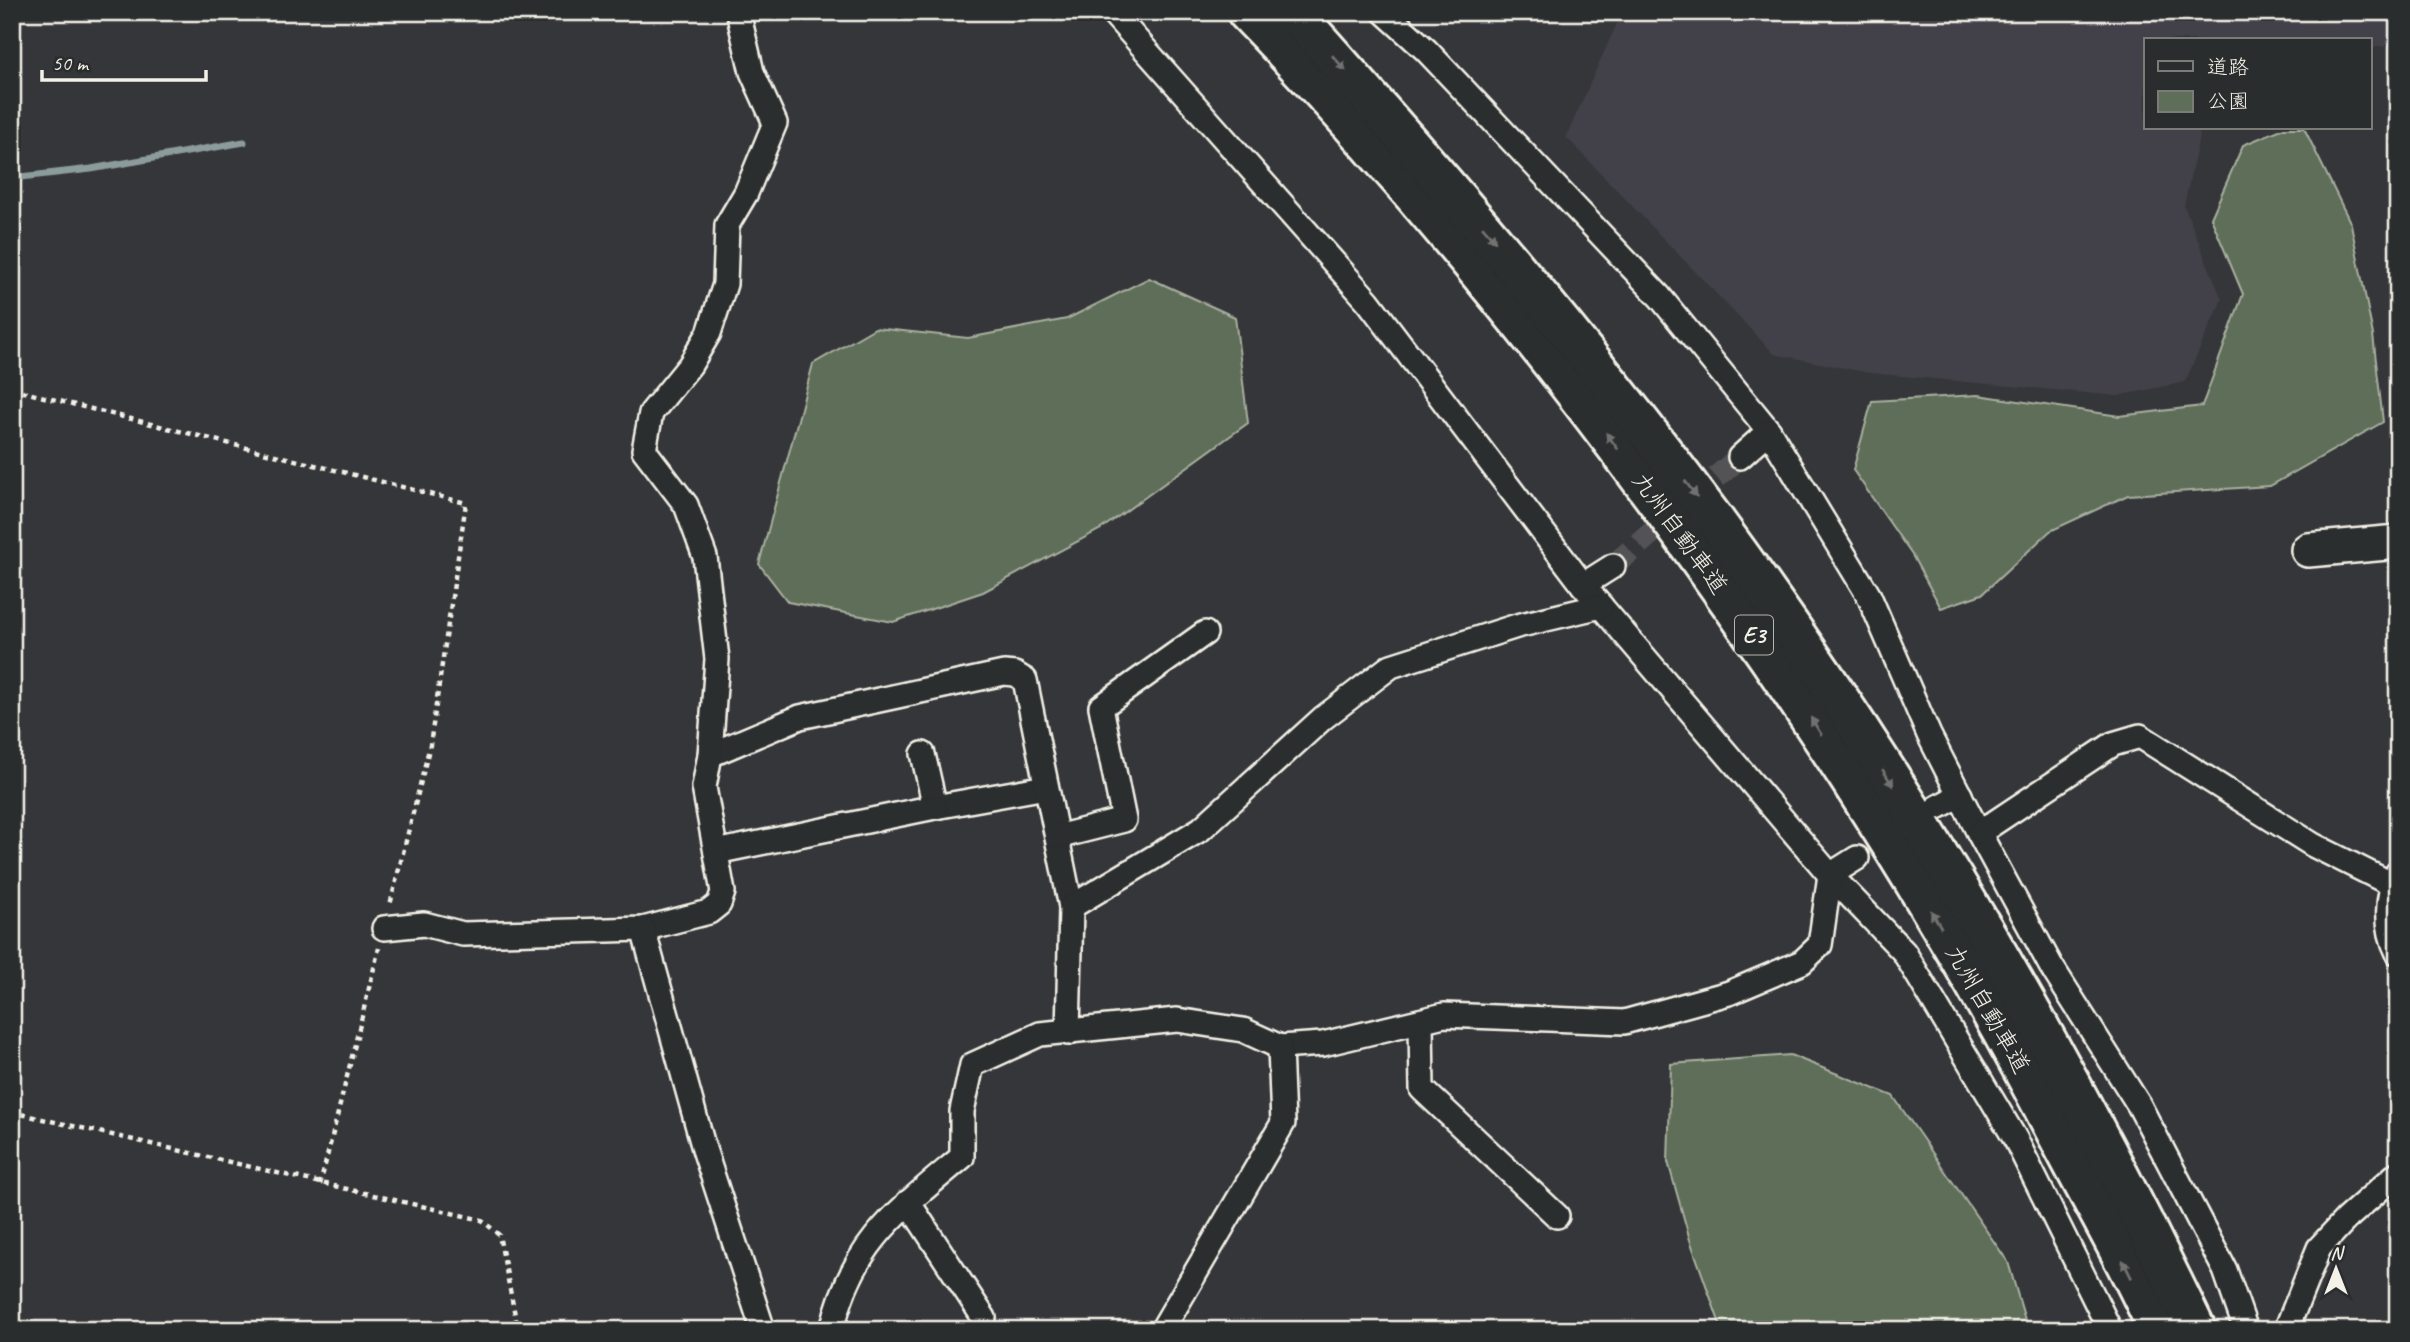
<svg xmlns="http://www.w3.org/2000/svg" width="2410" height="1342" viewBox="0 0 2410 1342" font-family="Caveat,'Klee One',sans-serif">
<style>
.built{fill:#424048}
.green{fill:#5e6e58;stroke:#a9b0a0;stroke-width:2}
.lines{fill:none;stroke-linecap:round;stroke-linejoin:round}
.stream{stroke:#8c9c9d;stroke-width:7}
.street-tunnel{stroke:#525254;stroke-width:23;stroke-dasharray:23 11;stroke-linecap:butt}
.street-casing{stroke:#f4f1e8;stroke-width:28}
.secondary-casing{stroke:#f4f1e8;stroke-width:38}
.highway-casing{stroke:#f4f1e8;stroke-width:44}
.path{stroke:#f4f1e8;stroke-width:4.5;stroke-dasharray:5 5;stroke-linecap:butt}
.street{stroke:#2a2d2e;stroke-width:23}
.secondary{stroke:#2a2d2e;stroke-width:33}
.highway{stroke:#2a2d2e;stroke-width:38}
.oneway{fill:#71726f}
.labels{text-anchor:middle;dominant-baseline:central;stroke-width:5;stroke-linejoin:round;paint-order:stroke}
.shield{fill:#2a2d2e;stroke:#b7b6b0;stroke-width:2}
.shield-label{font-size:23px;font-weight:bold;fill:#f4f1e8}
.street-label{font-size:24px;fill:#f4f1e8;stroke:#2a2d2e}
</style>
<rect width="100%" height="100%" fill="#35363a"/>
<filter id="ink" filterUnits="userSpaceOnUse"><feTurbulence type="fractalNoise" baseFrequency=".0143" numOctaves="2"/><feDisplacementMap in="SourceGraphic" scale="14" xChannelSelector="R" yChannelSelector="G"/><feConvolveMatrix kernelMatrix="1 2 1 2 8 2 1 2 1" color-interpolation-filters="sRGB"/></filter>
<g filter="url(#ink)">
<path class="built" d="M1622 12H2398V45L2370 48V40H2146V128H2201L2184 206 2222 299 2185 382 2118 396 1869 373 1774 354 1566 137Z"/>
<g class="green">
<path d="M2284 128H2304L2351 224 2373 335 2383 422 2270 486 2128 495 2050 531 1982 594 1941 608 1912 555 1853 470 1872 401 1978 395 2119 416 2202 406 2243 294 2211 218 2243 145Z"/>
<path d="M1149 278 1235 317 1248 423 1101 529 983 592 893 622 788 602 759 564 813 364 875 328 968 338 1067 319Z"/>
<path d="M1790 1055 1893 1096 2008 1262 2028 1330H1722L1690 1240 1668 1162 1671 1064Z"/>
</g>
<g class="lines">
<path class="stream" d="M12 178 91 169 244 142"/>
<path class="street-tunnel" d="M1613 566 1740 457"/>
<g class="street-casing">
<g id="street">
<path d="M1112 12 1368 301 1583 585 1830 875 1904 952 2016 1140 2110 1330"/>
<path d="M1384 12 1426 50 1660 297 1769 431 1869 596 1929 735 1979 833 2051 966 2139 1105 2225 1270 2246 1330"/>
<path d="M1740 457 1769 431"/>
<path d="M1583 585 1613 566"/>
<path d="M923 754 935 807 1046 787"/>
<path d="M710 755 800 717 1004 673 1015 674 1025 680 1071 907"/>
<path d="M1938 807 1960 795"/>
<path d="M1979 833 2113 744 2140 736 2313 845 2391 884"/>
<path d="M1057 837 1124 820 1101 707 1205 633"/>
<path d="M716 852 935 807"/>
<path d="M2398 872C2386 896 2385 928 2398 953"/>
<path d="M384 928 424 924 463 934 643 929 709 912 719 904 723 892 704 787 710 755 717 659 705 557 686 505 644 450 651 413 690 365 709 333 725 284 727 225 746 193 775 123 752 72 738 12"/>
<path d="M643 929 704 1149 763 1330"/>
<path d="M1421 1021 1422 1089 1557 1216"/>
<path d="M1068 1033 1071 907 1201 829 1323 718 1391 666 1517 626 1601 606"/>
<path d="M908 1202 984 1318"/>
<path d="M832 1330C851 1244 899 1210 962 1157V1111L972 1065 1040 1034 1177 1020 1243 1030 1280 1047 1323 1044 1444 1015 1624 1022 1729 993 1802 962 1820 945 1830 875 1857 858"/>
<path d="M1162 1330 1283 1123 1280 1047"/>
<path d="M2286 1330 2319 1248 2346 1219 2398 1173"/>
</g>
</g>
<g class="secondary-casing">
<path id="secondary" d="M2308 550 2398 542"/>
</g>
<g class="highway-casing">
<g id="highway">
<path d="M1247 12C1395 165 1531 330 1657 501 1806 703 1942 913 2058 1136 2091 1200 2129 1264 2158 1330"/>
<path d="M1293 12C1439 174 1580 339 1710 514 1897 768 2060 1045 2196 1330"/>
</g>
</g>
<g class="path">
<path d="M12 389 466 503 430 745 390 905"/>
<path d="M12 1112 482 1220 499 1235 518 1330"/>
<path d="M320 1185 379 948"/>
</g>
<use href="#street" class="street"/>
<use href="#secondary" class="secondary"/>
<use href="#highway" class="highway"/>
</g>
<defs><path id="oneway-solid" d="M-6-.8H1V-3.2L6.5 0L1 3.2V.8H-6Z" transform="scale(1.75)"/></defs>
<g class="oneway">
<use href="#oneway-solid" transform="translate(1339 63) rotate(48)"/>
<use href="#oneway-solid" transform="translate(1489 234) rotate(49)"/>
<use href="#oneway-solid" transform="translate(1612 441) rotate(-126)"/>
<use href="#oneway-solid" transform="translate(1691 489) rotate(53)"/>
<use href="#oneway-solid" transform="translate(1816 726) rotate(-122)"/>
<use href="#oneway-solid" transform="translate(1888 778) rotate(57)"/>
<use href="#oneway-solid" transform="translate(1936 919) rotate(-121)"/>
<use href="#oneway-solid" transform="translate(2127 1269) rotate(-117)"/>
</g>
</g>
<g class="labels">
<rect class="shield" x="1735" y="615.5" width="38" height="39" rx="5"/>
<g class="shield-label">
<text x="1754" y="635">E3</text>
</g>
<g class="street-label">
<text transform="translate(1680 533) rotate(54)">九州自動車道</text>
<text transform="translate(1988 1009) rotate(60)">九州自動車道</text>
</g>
</g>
<rect width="2410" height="1342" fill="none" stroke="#2a2d2e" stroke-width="42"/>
<rect x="21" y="21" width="2368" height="1300" fill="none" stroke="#f4f1e8" stroke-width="2.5" filter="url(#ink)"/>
<rect x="2144" y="38" width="228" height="91" fill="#2a2d2e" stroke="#7b7b78" stroke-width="2"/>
<rect x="2158" y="61" width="35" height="10" fill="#2a2d2e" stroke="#7b7b78" stroke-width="2"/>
<text x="2207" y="74" font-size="21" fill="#f4f1e8">道路</text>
<rect x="2158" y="91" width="35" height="21" fill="#5e6e58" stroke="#7b7b78" stroke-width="2"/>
<text x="2207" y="108" font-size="21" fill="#f4f1e8">公園</text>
<g transform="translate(2336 1269)" stroke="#2a2d2e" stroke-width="5" paint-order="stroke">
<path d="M0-5L12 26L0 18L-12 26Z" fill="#f4f1e8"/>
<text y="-10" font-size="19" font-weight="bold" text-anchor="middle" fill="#f4f1e8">N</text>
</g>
<path d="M42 70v10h164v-10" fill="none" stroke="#f4f1e8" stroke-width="3.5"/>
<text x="52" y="70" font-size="21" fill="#f4f1e8" stroke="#2a2d2e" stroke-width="5" paint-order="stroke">50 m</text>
</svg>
